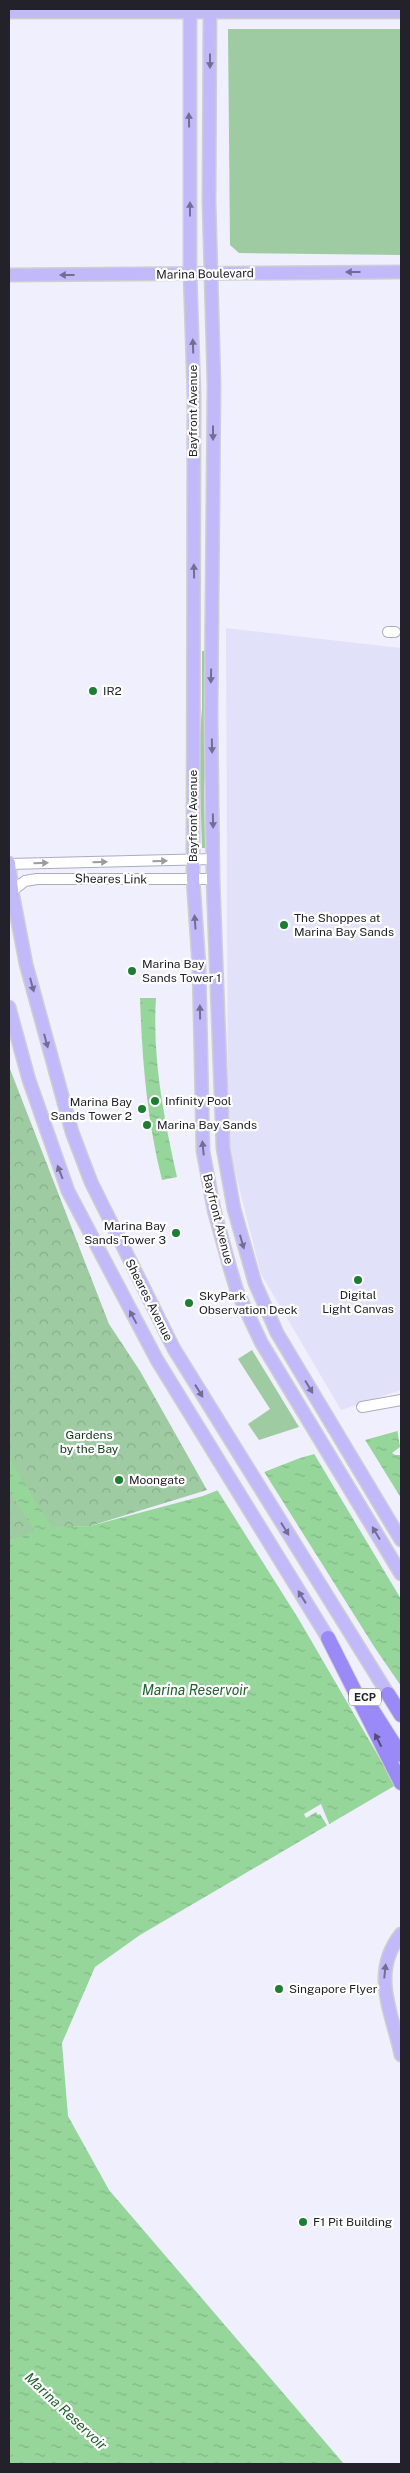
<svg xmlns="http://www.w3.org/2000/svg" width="410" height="2473" viewBox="0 0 410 2473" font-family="'Public Sans',sans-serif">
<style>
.built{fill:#e2e1fa}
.grass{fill:#9ecba2}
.park{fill:url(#park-crowns)}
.water{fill:url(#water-ripples)}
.pier{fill:#f0effd}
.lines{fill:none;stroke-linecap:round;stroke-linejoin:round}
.minor-casing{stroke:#acabc2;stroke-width:12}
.major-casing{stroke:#cfced0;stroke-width:15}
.highway-casing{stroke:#cfced0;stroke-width:16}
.minor{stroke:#fff;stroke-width:10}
.major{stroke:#c2b9fb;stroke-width:12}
.highway{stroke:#9a8af8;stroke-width:14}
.oneway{fill:#726e93}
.oneway2{fill:#9c9ca0}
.oneway3{fill:#534c7d}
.poi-dot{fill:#1b7f32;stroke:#fff;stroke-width:2}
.labels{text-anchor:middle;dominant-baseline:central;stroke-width:4.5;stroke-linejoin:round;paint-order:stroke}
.shield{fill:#fff;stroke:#65646b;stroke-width:1}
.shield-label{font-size:11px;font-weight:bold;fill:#23222b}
.street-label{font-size:12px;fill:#23222b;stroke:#fff}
.poi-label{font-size:12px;fill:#23222b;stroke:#fff;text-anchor:start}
.park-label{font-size:12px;fill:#0c3b15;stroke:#fff}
.water-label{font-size:14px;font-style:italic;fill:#20622c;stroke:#fff}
</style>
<defs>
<pattern id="park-crowns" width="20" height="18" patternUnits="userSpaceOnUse" patternTransform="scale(1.25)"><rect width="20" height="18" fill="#9ecba2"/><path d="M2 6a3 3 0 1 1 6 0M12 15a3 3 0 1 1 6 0" fill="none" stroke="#88ae8c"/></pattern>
<pattern id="water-ripples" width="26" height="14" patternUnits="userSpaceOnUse" patternTransform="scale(1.25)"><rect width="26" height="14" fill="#96d69b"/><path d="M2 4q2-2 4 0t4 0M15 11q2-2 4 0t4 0" fill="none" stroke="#81b786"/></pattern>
</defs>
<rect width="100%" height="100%" fill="#f0effd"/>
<path class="built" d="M226 628 401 648V1390L341 1410 261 1274 228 1144Z"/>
<g class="grass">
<path d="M228 29H401V255L239 253 230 245Z"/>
<path d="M202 651H206L208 748 204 786 205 848H202L199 749 202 708Z"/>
<path d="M252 1350 299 1427 259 1440 248 1424 270 1409 238 1359Z"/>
</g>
<path class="park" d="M9 1059 10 1069 109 1324 140 1371 207 1490 90 1526 52 1528 9 1541Z"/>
<g class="water">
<path d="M140 998H156C152 1058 164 1119 177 1177L162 1180C147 1120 142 1060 140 998Z"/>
<path d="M401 1430V1782L140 1935 95 1967 62 2043 68 2116 109 2190 344 2464H9V1541L35 1531 9 1491V1458L52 1527 90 1526 203 1496 300 1458Z"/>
</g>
<g class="pier">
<path d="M401 1427V1455H395L392 1453 400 1447 397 1428Z"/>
<path d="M364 1438 401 1498V1599L313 1452Z"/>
<path d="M263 1470 375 1648 401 1686V1785L397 1788 298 1618 216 1488Z"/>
<path d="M321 1804 330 1826 328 1827 320 1814 318 1815 316 1812 306 1818 304 1814Z"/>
</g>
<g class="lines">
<g class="minor-casing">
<g id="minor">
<path d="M388 632H395"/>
<path d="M9 864 213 859"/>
<path d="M12 891 25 881 37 879H213"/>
<path d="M362 1407 401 1400"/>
</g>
</g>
<g class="major-casing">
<g id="major">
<path d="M190 9V273L194 395 193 879 199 966 203 1151 214 1210 230 1268 237 1291 261 1342 401 1574"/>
<path d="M210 9 209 202 214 384 211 716 213 879 223 1148 234 1209 255 1283 277 1333 401 1540"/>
<path d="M9 12H401"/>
<path d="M9 275 401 272"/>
<path d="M9 863 12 891 26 964 72 1132 91 1182 174 1349 388 1694"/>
<path d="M9 1007 29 1080 68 1191 157 1360 328 1638"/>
<path d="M401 1934C370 1973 392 2012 401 2055"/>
</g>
</g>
<g class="highway-casing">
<g id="highway">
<path d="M328 1638 401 1783"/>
<path d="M388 1694 401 1715"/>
<path d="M368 1703 401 1755"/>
</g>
</g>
<use href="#minor" class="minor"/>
<use href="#major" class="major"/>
<use href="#highway" class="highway"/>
</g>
<defs><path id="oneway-solid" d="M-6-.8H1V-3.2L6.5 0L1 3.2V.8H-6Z" transform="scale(1.25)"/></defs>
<g class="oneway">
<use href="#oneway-solid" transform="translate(210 61) rotate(90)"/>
<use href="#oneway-solid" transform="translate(189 120) rotate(-91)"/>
<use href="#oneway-solid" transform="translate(190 209) rotate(-90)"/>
<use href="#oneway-solid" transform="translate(353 272) rotate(180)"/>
<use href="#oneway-solid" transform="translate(67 275) rotate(180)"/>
<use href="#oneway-solid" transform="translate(193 346) rotate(-92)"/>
<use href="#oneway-solid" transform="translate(213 433) rotate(90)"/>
<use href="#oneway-solid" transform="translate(194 571) rotate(-91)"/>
<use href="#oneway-solid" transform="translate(211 676) rotate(91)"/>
<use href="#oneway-solid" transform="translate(212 746) rotate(89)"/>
<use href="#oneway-solid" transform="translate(213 821) rotate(89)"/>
<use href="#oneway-solid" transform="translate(195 922) rotate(-94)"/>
<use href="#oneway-solid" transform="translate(32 985) rotate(75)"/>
<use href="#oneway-solid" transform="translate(200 1012) rotate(-91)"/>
<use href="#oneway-solid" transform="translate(46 1041) rotate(75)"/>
<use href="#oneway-solid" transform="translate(203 1148) rotate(-96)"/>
<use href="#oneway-solid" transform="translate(60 1172) rotate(-111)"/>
<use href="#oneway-solid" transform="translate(242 1242) rotate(74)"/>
<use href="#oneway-solid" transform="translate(133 1317) rotate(-118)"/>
<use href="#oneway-solid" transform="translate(309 1387) rotate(59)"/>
<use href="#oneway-solid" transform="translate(199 1391) rotate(58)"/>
<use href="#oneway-solid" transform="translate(285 1529) rotate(58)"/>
<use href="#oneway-solid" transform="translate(376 1533) rotate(-121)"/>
<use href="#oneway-solid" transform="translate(302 1597) rotate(-122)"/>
<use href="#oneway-solid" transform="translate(385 1971) rotate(-84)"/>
</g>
<g class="oneway2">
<use href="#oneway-solid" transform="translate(160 861) rotate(-2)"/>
<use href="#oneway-solid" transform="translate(100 862) rotate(-1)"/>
<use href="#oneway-solid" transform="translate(41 863) rotate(-1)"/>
</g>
<use class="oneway3" href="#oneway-solid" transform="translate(378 1740) rotate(-117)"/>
<g class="poi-dot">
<circle cx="93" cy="691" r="5"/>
<circle cx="284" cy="925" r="5"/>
<circle cx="132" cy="971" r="5"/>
<circle cx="155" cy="1101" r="5"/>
<circle cx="142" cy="1109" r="5"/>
<circle cx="147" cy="1125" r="5"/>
<circle cx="176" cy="1233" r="5"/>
<circle cx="358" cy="1280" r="5"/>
<circle cx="189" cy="1303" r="5"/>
<circle cx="119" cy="1480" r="5"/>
<circle cx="279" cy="1989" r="5"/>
<circle cx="303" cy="2222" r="5"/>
</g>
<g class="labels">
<rect class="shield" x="349" y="1688.5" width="32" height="17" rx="4"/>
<g class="shield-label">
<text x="365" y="1697">ECP</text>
</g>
<g class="street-label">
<text transform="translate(205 274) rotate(-1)">Marina Boulevard</text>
<text transform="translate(193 411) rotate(-90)">Bayfront Avenue</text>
<text transform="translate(193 816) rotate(-90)">Bayfront Avenue</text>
<text transform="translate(111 879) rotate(1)">Sheares Link</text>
<text transform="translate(218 1219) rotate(76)">Bayfront Avenue</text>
<text transform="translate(149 1300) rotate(63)">Sheares Avenue</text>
</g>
<g class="poi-label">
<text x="103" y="691">IR2</text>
<text x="294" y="918">The Shoppes at<tspan x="294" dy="14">Marina Bay Sands</tspan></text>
<text x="142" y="964">Marina Bay<tspan x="142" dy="14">Sands Tower 1</tspan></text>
<text x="165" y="1101">Infinity Pool</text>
<text x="132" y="1102" text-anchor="end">Marina Bay<tspan x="132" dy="14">Sands Tower 2</tspan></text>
<text x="157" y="1125">Marina Bay Sands</text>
<text x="166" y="1226" text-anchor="end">Marina Bay<tspan x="166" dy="14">Sands Tower 3</tspan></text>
<text x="358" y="1295" text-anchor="middle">Digital<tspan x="358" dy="14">Light Canvas</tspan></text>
<text x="199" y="1296">SkyPark<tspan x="199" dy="14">Observation Deck</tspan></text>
<text x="129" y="1480">Moongate</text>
<text x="289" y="1989">Singapore Flyer</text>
<text x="313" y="2222">F1 Pit Building</text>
</g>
<g class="park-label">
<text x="89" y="1435">Gardens<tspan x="89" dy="14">by the Bay</tspan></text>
</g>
<g class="water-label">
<text x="195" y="1690">Marina Reservoir</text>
<text transform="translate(66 2411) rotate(43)">Marina Reservoir</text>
</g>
</g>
<rect width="410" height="2473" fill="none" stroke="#23222b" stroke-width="20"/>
</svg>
